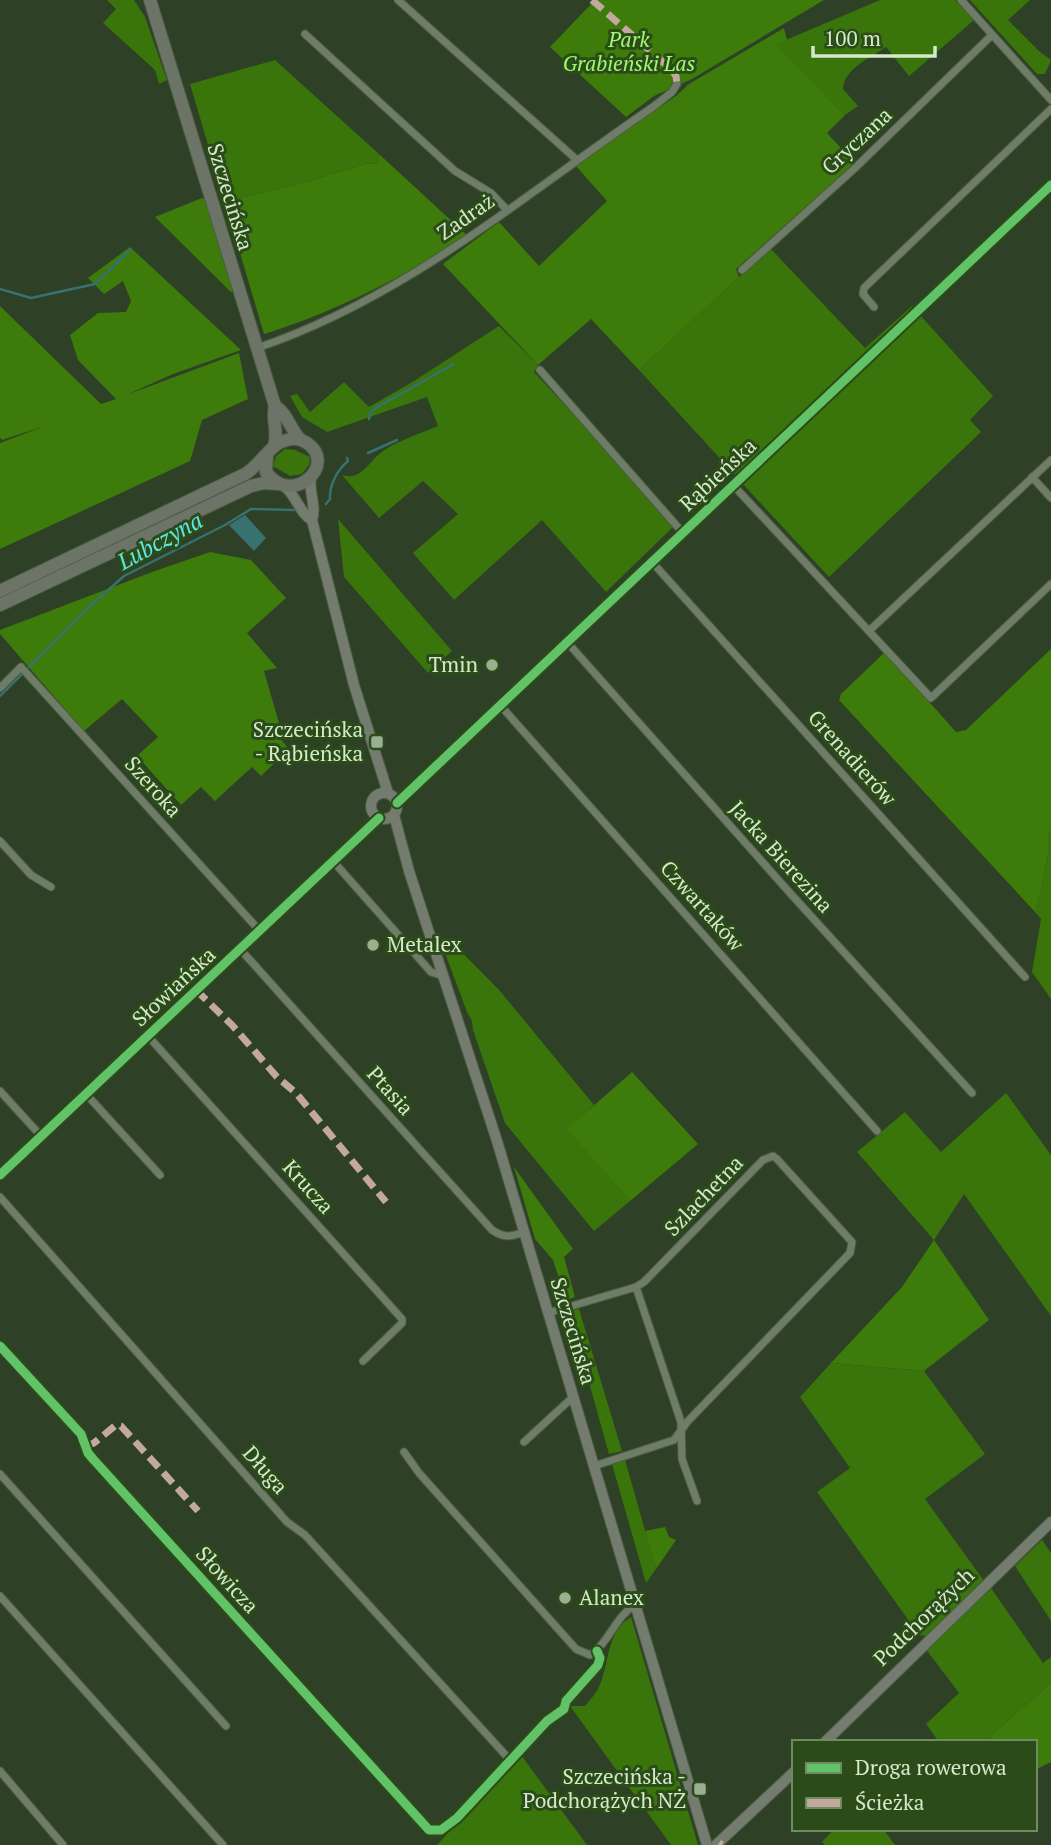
<svg xmlns="http://www.w3.org/2000/svg" width="1051" height="1845" viewBox="0 0 1051 1845" font-family="'PT Serif',serif">
	<rect width="100%" height="100%" fill="#2e4025"/>
	<g fill="#39750a">
		<polygon points="107,0 134,0 145,17 167,80 159,84 155,70 103,23 116,9"/>
		<path d="M880 0H955L974 20 909 76 886 47C871 58 844 68 843 89L858 106 845 115 774 45Z"/>
		<polygon points="970,0 1030,0 1008,20 1040,52 1051,60 1045,74 1037,74"/>
		<polygon points="275,60 379,154 377,163 365,164 306,182 225,202 190,84"/>
		<polygon points="770,248 865,348 912,306 915,310 737,477 639,370"/>
		<polygon points="920,315 993,396 970,420 981,432 829,577 741,482"/>
		<path d="M499 326 538 365 534 372 612 456 673 527 606 592 542 520 454 600 413 553 458 514 423 481 379 518 342 475C359 481 367 465 378 455 393 442 419 434 438 426L427 397 327 432 302 417 290 396 297 394 310 412 344 382 369 407 414 381Z"/>
		<polygon points="285,449 295,450 310,457 309,465 302,474 290,476 273,466 276,456"/>
		<polygon points="338,519 452,651 428,673 344,577"/>
		<polygon points="1051,831 1051,999 1032,972 1041,919 1036,913 1049,849 1048,835"/>
		<polygon points="443,938 448,938 500,991 594,1105 568,1129 630,1201 594,1231 505,1123 473,1030 472,1021 467,1012 442,945"/>
		<polygon points="1006,1093 1051,1155 1051,1316 964,1194 934,1240 857,1152 905,1112 941,1152"/>
		<polygon points="579,1309 622,1451 609,1454 569,1311"/>
		<polygon points="831,1363 924,1371 985,1454 925,1499 984,1581 927,1636 919,1635 817,1492 850,1468 800,1397"/>
		<polygon points="625,1460 656,1569 646,1583 612,1464"/>
		<polygon points="1042,1540 1051,1553 1051,1621 1015,1566"/>
		<polygon points="991,1588 1043,1663 1051,1657 1051,1683 990,1736 994,1742 939,1742 926,1724 959,1693 925,1648"/>
		<path d="M631 1617 698 1845H671L570 1706H585C591 1699 598 1691 601 1682 609 1660 608 1630 631 1617Z"/>
		<polygon points="521,1755 587,1845 437,1845 493,1783"/>
		<polygon points="834,1829 883,1829 895,1845 825,1845 822,1842"/>
	</g>
	<g fill="#3d7b0b">
		<polygon points="595,0 824,0 692,79 654,96 626,117 550,47"/>
		<polygon points="784,28 787,40 775,45 845,115 827,133 855,163 736,269 739,277 639,370 591,319 538,365 443,264 499,222 539,266 607,201 575,165 676,96 689,84"/>
		<path d="M379 154 468 236C409 274 331 314 264 334L225 202 306 182 365 164 377 163Z"/>
		<polygon points="202,198 206,200 234,291 231,292 155,217"/>
		<polygon points="130,247 241,350 173,374 126,395 239,353 248,399 202,420 190,461 0,549 0,443 45,426 2,440 0,438 0,306 101,404 116,399 78,360 70,335 98,313 126,312 131,301 123,281 104,294 88,278"/>
		<polygon points="210,552 251,560 286,598 247,633 277,668 264,671 279,723 269,726 289,749 261,776 252,767 215,801 201,787 181,805 137,756 158,737 122,699 84,731 0,634 0,630 152,572"/>
		<polygon points="1051,649 1051,831 1048,835 1049,849 1036,913 839,700 841,694 885,652 956,732 966,730"/>
		<polygon points="632,1072 698,1144 630,1201 567,1129"/>
		<polygon points="514,1167 573,1249 564,1257 575,1297 566,1300 553,1260 535,1239"/>
		<polygon points="934,1240 989,1320 924,1371 831,1363 902,1287"/>
		<polygon points="665,1527 669,1537 676,1540 656,1569 645,1531"/>
		<polygon points="1051,1683 1051,1762 1035,1770 1035,1742 994,1742 990,1736"/>
	</g>
	<polygon fill="#377170" points="245,515 266,538 254,551 229,525"/>
	<g fill="none" stroke-linecap="round" stroke-linejoin="round">
		<g stroke="#377170" stroke-width="2.5">
			<polyline points="0,289 31,298 95,284 130,250"/>
			<polyline points="369,419 370,413 377,407 454,364"/>
			<polyline points="368,453 397,440"/>
			<path d="M326 504 330 499C329 486 337 470 348 461L347 458"/>
			<polyline points="29,667 89,607 124,576 225,525 251,509 294,510"/>
			<polyline points="0,696 21,675"/>
		</g>
		<defs>
			<g id="street">
				<polyline points="398,0 577,160"/>
				<polyline points="961,0 1051,100"/>
				<polyline points="305,34 455,171 491,193 507,210"/>
				<polyline points="742,270 854,169 992,35"/>
				<polyline points="874,307 863,294 864,288 1051,109"/>
				<path d="M257 348C406 298 525 194 653 107L672 92 677 84"/>
				<polyline points="540,370 683,533"/>
				<polyline points="1032,477 1051,498"/>
				<polyline points="733,485 931,698 1051,584"/>
				<polyline points="652,562 1025,977"/>
				<polyline points="870,630 1051,460"/>
				<polyline points="567,642 790,893 972,1093"/>
				<polyline points="0,688 21,667 259,930"/>
				<polyline points="500,705 877,1131"/>
				<polyline points="0,841 31,875 51,887"/>
				<polyline points="333,861 431,972 443,976"/>
				<path d="M240 949 492 1230C504 1238 511 1237 524 1232"/>
				<polyline points="148,1036 402,1319 402,1323 363,1361"/>
				<polyline points="0,1091 41,1136"/>
				<polyline points="86,1094 160,1175"/>
				<polyline points="0,1197 287,1522 305,1535 510,1760"/>
				<polyline points="636,1287 681,1422 682,1459 697,1501"/>
				<polyline points="548,1313 636,1287 644,1282 763,1160 773,1156 777,1159 852,1242 850,1253 688,1421 674,1440 594,1466"/>
				<polyline points="0,1346 81,1434 88,1453 93,1459 429,1830 441,1830 457,1818 547,1721 564,1709 566,1701 598,1665 600,1658 597,1651"/>
				<polyline points="524,1442 573,1397"/>
				<path d="M404 1452 419 1473 576 1649 590 1655C609 1643 615 1617 635 1605"/>
				<polyline points="0,1474 226,1726"/>
				<polyline points="0,1596 223,1845"/>
				<polyline points="0,1771 63,1845"/>
			</g>
			<g id="secondary">
				<path d="M311 477C308 492 317 505 312 520L354 685 388 793"/>
				<path d="M284 486C297 496 299 513 312 520"/>
				<circle cx="384" cy="806" r="13"/>
				<polyline points="397,803 1051,185"/>
				<polyline points="394,815 409,871 497,1141 707,1845"/>
				<polyline points="0,1175 379,818"/>
				<polyline points="825,1742 1051,1522"/>
				<polyline points="716,1845 794,1772"/>
			</g>
			<g id="primary">
				<path d="M150 0 275 406C271 420 279 431 274 446"/>
				<path d="M275 406C287 413 290 429 300 439"/>
				<path d="M0 591 245 474C259 466 269 447 281 442 290 438 298 437 307 443 339 465 291 508 266 472L267 456"/>
				<polyline points="0,605 251,486 264,483 278,484"/>
			</g>
		</defs>
		<use href="#street" stroke="#4c5c44" stroke-width="9"/>
		<use href="#secondary" stroke="#4c5c44" stroke-width="12"/>
		<use href="#primary" stroke="#4c5c44" stroke-width="14"/>
		<use href="#street" stroke="#6f7c68" stroke-width="7"/>
		<use href="#secondary" stroke="#737c6e" stroke-width="10"/>
		<use href="#primary" stroke="#6c7468" stroke-width="12"/>
		<g stroke="#c3a89e" stroke-width="7" stroke-dasharray="14 7" stroke-linecap="butt">
			<polyline points="592,0 672,70 676,76 677,84"/>
			<polyline points="196,990 232,1025 277,1077 296,1093 386,1202"/>
			<polyline points="86,1446 94,1443 116,1425 121,1426 198,1511"/>
			<polyline points="719,1843 722,1845"/>
		</g>
		<defs>
			<g id="cycleway">
				<polyline points="397,803 1051,185"/>
				<polyline points="0,1175 379,818"/>
				<polyline points="0,1346 81,1434 88,1453 93,1459 429,1830 441,1830 457,1818 547,1721 564,1709 566,1701 598,1665 600,1658 597,1651"/>
			</g>
		</defs>
		<use href="#cycleway" stroke="#2b4c19" stroke-width="13"/>
		<use href="#cycleway" stroke="#61c268" stroke-width="9"/>
	</g>
	<g fill="#9bae92" stroke="#2b4c19" stroke-width="2.5">
		<circle cx="492" cy="665" r="7"/>
		<rect x="370" y="735" width="14" height="14" rx="3.5"/>
		<circle cx="373" cy="945" r="7"/>
		<circle cx="565" cy="1598" r="7"/>
		<rect x="693" y="1782" width="14" height="14" rx="3.5"/>
	</g>
	<g text-anchor="middle" stroke-width="6" stroke-linejoin="round" paint-order="stroke">
		<g font-size="21" font-style="italic" fill="#a0f972" stroke="#2b4c19">
			<text x="629" y="47">Park<tspan x="629" dy="24">Grabieński Las</tspan></text>
		</g>
		<g font-size="21" fill="#d5e9cc" stroke="#2b4c19">
			<text transform="translate(857 141) rotate(-43)" y="7">Gryczana</text>
			<text transform="translate(230 197) rotate(73)" y="7">Szczecińska</text>
			<text transform="translate(466 217) rotate(-35)" y="7">Zadraż</text>
			<text transform="translate(718 475) rotate(-43)" y="7">Rąbieńska</text>
			<text transform="translate(852 758) rotate(48)" y="7">Grenadierów</text>
			<text transform="translate(153 787) rotate(48)" y="7">Szeroka</text>
			<text transform="translate(781 857) rotate(48)" y="7">Jacka Bierezina</text>
			<text transform="translate(702 906) rotate(48)" y="7">Czwartaków</text>
			<text transform="translate(174 987) rotate(-43)" y="7">Słowiańska</text>
			<text transform="translate(390 1091) rotate(48)" y="7">Ptasia</text>
			<text transform="translate(308 1187) rotate(48)" y="7">Krucza</text>
			<text transform="translate(704 1196) rotate(-46)" y="7">Szlachetna</text>
			<text transform="translate(573 1331) rotate(73)" y="7">Szczecińska</text>
			<text transform="translate(265 1470) rotate(49)" y="7">Długa</text>
			<text transform="translate(227 1580) rotate(48)" y="7">Słowicza</text>
			<text transform="translate(924 1617) rotate(-44)" y="7">Podchorążych</text>
		</g>
		<g font-size="21" fill="#d5e9cc" stroke="#2b4c19" text-anchor="end">
			<text x="478" y="672">Tmin</text>
			<text x="363" y="737">Szczecińska<tspan x="363" dy="24">- Rąbieńska</tspan></text>
			<text x="387" y="952" text-anchor="start">Metalex</text>
			<text x="579" y="1605" text-anchor="start">Alanex</text>
			<text x="686" y="1784">Szczecińska -<tspan x="686" dy="24">Podchorążych NŻ</tspan></text>
		</g>
		<g font-size="23" font-style="italic" fill="#60e3e4" stroke="#2b4c19">
			<text transform="translate(160 541) rotate(-29)" y="8">Lubczyna</text>
		</g>
	</g>
	<rect x="792" y="1740" width="245" height="91" fill="#2b4c19" stroke="#6f8b61" stroke-width="2"/>
	<rect x="806" y="1763" width="35" height="10" fill="#61c268" stroke="#6f8b61" stroke-width="2"/>
	<text x="855" y="1775" font-size="21" fill="#d5e9cc">Droga rowerowa</text>
	<rect x="806" y="1798" width="35" height="10" fill="#c3a89e" stroke="#6f8b61" stroke-width="2"/>
	<text x="855" y="1810" font-size="21" fill="#d5e9cc">Ścieżka</text>
	<path d="M813 46v10h122v-10" fill="none" stroke="#d5e9cc" stroke-width="3.5"/>
	<text x="824" y="46" font-size="21" fill="#d5e9cc" stroke="#2b4c19" stroke-width="5" paint-order="stroke">100 m</text>
</svg>
